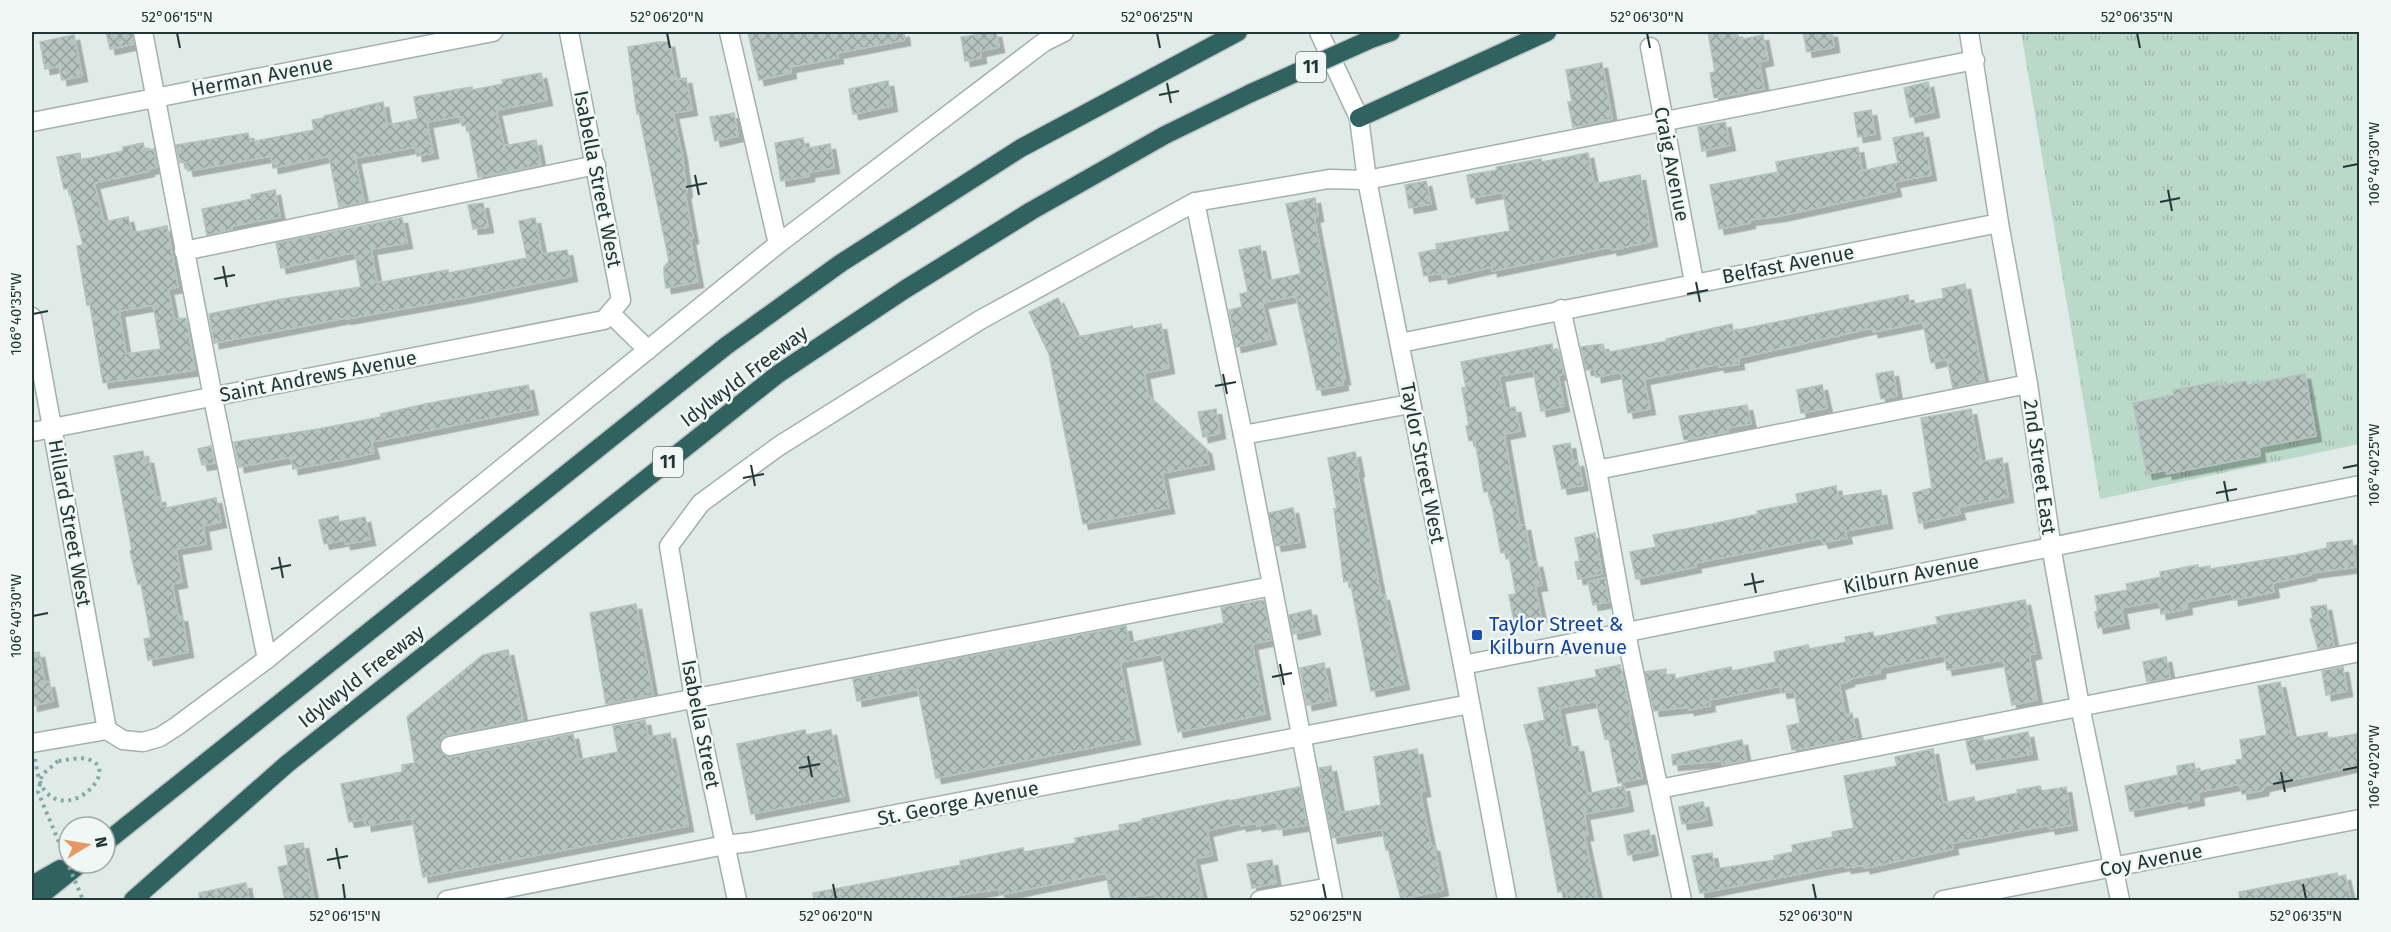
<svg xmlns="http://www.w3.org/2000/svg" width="2391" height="932" viewBox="0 0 2391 932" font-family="'Fira Sans',sans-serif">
	<defs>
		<pattern id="park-tufts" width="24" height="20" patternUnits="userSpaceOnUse" patternTransform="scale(1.5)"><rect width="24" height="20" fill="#bad9c8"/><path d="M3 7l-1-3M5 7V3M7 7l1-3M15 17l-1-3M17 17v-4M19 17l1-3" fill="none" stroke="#a0bbac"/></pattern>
		<pattern id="building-cross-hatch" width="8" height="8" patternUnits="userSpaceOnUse" patternTransform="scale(1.5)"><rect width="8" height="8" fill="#b6c4c0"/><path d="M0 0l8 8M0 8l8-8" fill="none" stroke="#94a09d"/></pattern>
		<filter id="shadow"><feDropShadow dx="5.5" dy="5.5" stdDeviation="0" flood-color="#0004"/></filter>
	</defs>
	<rect width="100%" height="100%" fill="#e0eae7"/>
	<polygon fill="url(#park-tufts)" points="2021,32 2359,32 2359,444 2100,499"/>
	<g fill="url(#building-cross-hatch)" stroke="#b3c3bf" stroke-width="1.5" fill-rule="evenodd" filter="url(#shadow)">
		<polygon points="106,32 132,32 134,44 110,49"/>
		<polygon points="748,32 904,32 905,40 837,53 838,58 790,67 791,73 759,80"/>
		<polygon points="979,32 996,32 999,47 980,51 981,58 965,61 961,37 980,34"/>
		<polygon points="1708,32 1737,32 1739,40 1763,35 1768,60 1759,62 1764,89 1714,98 1710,73 1715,72"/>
		<polygon points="1803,32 1832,32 1834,47 1807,52"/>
		<polygon points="74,35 82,76 62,80 59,66 45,69 40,42"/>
		<polygon points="658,42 669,42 676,80 686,78 692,110 673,113 682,155 687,192 685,193 693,238 690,239 698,282 666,288 664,274 664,267 669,261 639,113 637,114 628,47"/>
		<polygon points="1602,63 1612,119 1573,127 1568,102 1572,102 1566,70"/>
		<polygon points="541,73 547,100 496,110 504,146 536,140 541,165 478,177 468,125 462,126 460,116 427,122 433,153 417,156 416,147 355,158 364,202 339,207 329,156 273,168 271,156 188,171 186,162 180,163 176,145 248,133 250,142 314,130 312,120 324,118 324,116 383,102 387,125 418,119 414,97 472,87 472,90 503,84 502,80"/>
		<polygon points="888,81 892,106 853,114 849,89"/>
		<polygon points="1928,82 1934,112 1910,117 1904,88"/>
		<polygon points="1871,110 1875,134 1858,137 1854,113"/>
		<polygon points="734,113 738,136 715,141 710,117"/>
		<polygon points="1725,122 1730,145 1702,151 1698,127"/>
		<polygon points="1923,132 1931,175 1894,182 1896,191 1780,216 1749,220 1750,223 1719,229 1710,185 1778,172 1776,162 1858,147 1862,171 1898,163 1893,138"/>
		<polygon points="803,138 805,149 830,144 834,168 809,172 809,176 781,181 775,143"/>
		<path d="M143 143 145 151 154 149 157 167 149 169V171L94 183 104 222 128 217 132 233 167 226 178 287 168 289 174 319 186 318 195 370 103 383 90 305H87L77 246 83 245 69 188 64 189 57 157 80 153 81 160 123 151V147ZM153 305 161 349 126 354 119 311Z"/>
		<polygon points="1588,153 1594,184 1640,175 1652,241 1612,250 1611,247 1492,271 1492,267 1443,278 1442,273 1424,276 1419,253 1437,249 1436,244 1510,231 1503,192 1471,198 1467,175 1497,170 1496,167 1541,159 1542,162"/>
		<polygon points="1426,181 1431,204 1409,208 1405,185"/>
		<polygon points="275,190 280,217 232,226 232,229 207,235 202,209 252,199 251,195"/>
		<polygon points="1315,198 1318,216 1314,217 1315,222 1345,379 1342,380 1343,385 1317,390 1296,296 1262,303 1271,339 1236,347 1229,310 1242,307 1240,294 1248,292 1239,250 1260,246 1267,281 1301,274 1286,204"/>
		<polygon points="483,203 488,227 473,229 468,205"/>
		<polygon points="402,218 407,243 371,249 377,283 448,270 448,273 527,258 519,221 535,218 542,254 567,250 572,276 468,297 346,319 345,318 214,343 209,314 282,299 361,287 355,252 281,268 276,243"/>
		<polygon points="1965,284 1984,381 1953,388 1947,359 1931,363 1923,322 1873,332 1872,328 1738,358 1739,364 1719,367 1719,364 1644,379 1650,409 1628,413 1621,372 1596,377 1595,369 1586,370 1581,347 1603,344 1605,353 1667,341 1666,339 1732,324 1733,331 1908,295 1910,305 1944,298 1942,289"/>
		<polygon points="1058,298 1077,337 1132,326 1133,329 1161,324 1169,368 1144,373 1148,395 1206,449 1209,464 1162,473 1169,508 1083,524 1049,354 1029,312"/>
		<polygon points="1552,344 1553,352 1559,351 1564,374 1558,375 1564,406 1541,411 1533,370 1499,376 1505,409 1515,407 1520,431 1504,434 1520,526 1525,525 1532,563 1537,562 1542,585 1535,586 1541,616 1514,621 1509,595 1516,594 1508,551 1501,553 1492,505 1491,505 1488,491 1484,492 1475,440 1469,441 1466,426 1469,425 1462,388 1466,387 1461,362"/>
		<polygon points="1893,371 1897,396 1881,399 1876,374"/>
		<polygon points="2305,374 2316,436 2259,447 2260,456 2167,474 2166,470 2147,474 2133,403 2174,395 2173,390 2217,382 2218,386 2246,381 2247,385"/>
		<polygon points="528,385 533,409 371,442 374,453 341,460 293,469 291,457 239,467 234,442 318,429 381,417 381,414 425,404"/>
		<polygon points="1822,385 1827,408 1801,413 1797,390"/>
		<polygon points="1747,405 1751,424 1727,428 1728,432 1684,440 1679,416"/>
		<polygon points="1216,409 1220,433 1203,437 1198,412"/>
		<polygon points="1971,409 1981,462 2002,458 2008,497 1958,507 1960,514 1919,523 1913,493 1932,488 1921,418"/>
		<polygon points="1570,443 1573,462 1578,461 1583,485 1562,489 1553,446"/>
		<polygon points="211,446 215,463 202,465 198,449"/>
		<polygon points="143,451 144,458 148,458 156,498 160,497 161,507 166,506 166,508 216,498 221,522 203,526 206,544 176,549 182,582 172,584 178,617 182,616 188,652 148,660 144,639 151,638 141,584 138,584 130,551 132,550 114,456"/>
		<polygon points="1355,452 1359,471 1357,471 1381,596 1384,595 1404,684 1371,691 1350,580 1344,582 1334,509 1337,509 1328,458"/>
		<polygon points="1836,486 1838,497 1881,490 1887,523 1845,531 1847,538 1823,543 1821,538 1695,563 1696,567 1636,579 1630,552 1656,547 1653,535 1712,524 1758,514 1757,511 1798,503 1796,494"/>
		<polygon points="1293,508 1300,542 1276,546 1269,513"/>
		<polygon points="338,516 339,522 365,517 370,540 345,544 345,540 324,544 319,520"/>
		<polygon points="1595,533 1602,574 1578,579 1575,562 1580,561 1575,538"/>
		<polygon points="2352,540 2356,567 2310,573 2311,575 2272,583 2274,592 2233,600 2232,593 2186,602 2187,609 2161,614 2159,601 2121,608 2124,623 2098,628 2095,612 2098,612 2095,596 2128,590 2126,584 2161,577 2160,572 2198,565 2198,568 2210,566 2210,569 2296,555 2327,548 2327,543"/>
		<polygon points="1605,578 1609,602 1593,605 1588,582"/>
		<polygon points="1264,600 1271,640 1252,644 1265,714 1178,732 1162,654 1120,662 1135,739 936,778 918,689 857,701 853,679 1126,626 1129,643 1224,623 1221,607"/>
		<polygon points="2025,600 2036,653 2029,655 2037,700 2012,705 2003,660 1947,670 1944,655 1880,668 1880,673 1849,679 1849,681 1839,684 1845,715 1852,713 1857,738 1818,746 1792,750 1787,726 1800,723 1794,691 1782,693 1780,686 1709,700 1710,706 1689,710 1688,707 1654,711 1645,672 1666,669 1666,675 1675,674 1675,679 1731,667 1732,671 1776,662 1774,652 1808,645 1809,649 1846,642 1845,637 1873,632 1874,637 1938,624 1936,617"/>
		<polygon points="636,604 653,695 606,704 590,613"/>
		<polygon points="2326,605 2334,646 2318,649 2310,619 2313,618 2311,607"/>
		<polygon points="1311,610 1315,629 1293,634 1289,615"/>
		<polygon points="508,650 523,720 447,735 439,743 442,754 452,757 573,734 578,760 618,752 613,726 645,720 648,737 670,733 688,826 423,877 412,818 366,826 365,819 349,822 341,784 402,772 402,765 415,763 407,717 483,655"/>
		<polygon points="39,652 45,683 49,682 53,701 32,706 32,653"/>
		<polygon points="2166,657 2170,678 2147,682 2143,662"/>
		<polygon points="1324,663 1331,700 1307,705 1300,668"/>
		<polygon points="1620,665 1631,714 1629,715 1642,778 1618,783 1609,739 1605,739 1596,701 1559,708 1567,748 1578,746 1587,794 1624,786 1628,806 1584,814 1588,835 1584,835 1598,900 1568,900 1566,890 1558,892 1531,750 1524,725 1545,720 1538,688 1597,677 1595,670"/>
		<polygon points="2343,667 2347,691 2326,695 2322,671"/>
		<polygon points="2280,682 2292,738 2327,732 2328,739 2357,734 2360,765 2264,786 2263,790 2242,794 2240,784 2198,792 2199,800 2183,803 2183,800 2130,811 2125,786 2178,775 2177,766 2194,763 2196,772 2237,764 2236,760 2243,759 2240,740 2267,735 2258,686"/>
		<polygon points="805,730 806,735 831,730 844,796 751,814 737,744"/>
		<polygon points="2028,732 2032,754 1971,764 1966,740 1983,737 1983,741"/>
		<polygon points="1742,740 1746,760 1723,765 1722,761 1673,765 1672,755"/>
		<polygon points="1417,749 1425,791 1420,792 1431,846 1434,846 1443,890 1401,899 1388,849 1386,850 1382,829 1332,838 1319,768 1331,766 1340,813 1381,805 1374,757"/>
		<polygon points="1933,749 1943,803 1974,797 1975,802 2018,793 2017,790 2040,786 2042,791 2066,787 2072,825 2050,829 2049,825 1952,843 1953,849 1865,868 1864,865 1846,868 1845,865 1700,893 1692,856 1712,853 1715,869 1775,860 1774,856 1793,852 1792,845 1833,837 1832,832 1854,828 1844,776 1897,766 1895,757"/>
		<polygon points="1300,787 1307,825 1278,830 1277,822 1257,826 1256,823 1241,826 1240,823 1207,831 1212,855 1194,859 1203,900 1157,900 1155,894 1111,900 1106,873 1000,895 999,889 928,900 814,900 813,893 961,865 960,861 1023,848 1024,852 1076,843 1075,838 1120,830 1119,825 1143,821 1142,819 1229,800 1229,801"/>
		<polygon points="1703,802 1707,820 1682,824 1679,807"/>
		<polygon points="1649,830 1653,850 1628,855 1624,835"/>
		<polygon points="303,843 314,900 285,900 278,867 288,865 285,846"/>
		<polygon points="1272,860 1276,883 1252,888 1247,864"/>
		<polygon points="2337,873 2338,877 2345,875 2351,900 2240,900 2239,892"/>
		<polygon points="246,883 249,900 200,900 199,893"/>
	</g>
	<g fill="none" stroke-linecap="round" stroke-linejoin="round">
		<defs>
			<g id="minor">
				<polyline points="143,32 216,413 267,659"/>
				<polyline points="729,32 778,244"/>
				<polyline points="1319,32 1359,118 1367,180 1463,665 1507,900"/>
				<polyline points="1969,32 1999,223 2028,384 2054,563 2080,706 2120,900"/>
				<polyline points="1650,47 1694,282"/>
				<polyline points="32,122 493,32"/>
				<polyline points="184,251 596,165"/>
				<polyline points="1561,309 1597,470 1629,648 1682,900"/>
				<polyline points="610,313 648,350"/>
				<polyline points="32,317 107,730"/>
				<polyline points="1400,343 1999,223"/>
				<polyline points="32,432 604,320 621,300 569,32"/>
				<polyline points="1243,435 1410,404"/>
				<polyline points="1597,470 2028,384"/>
				<polyline points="1463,665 2360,485"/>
				<polyline points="107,730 123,740 143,742 160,737 177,726 267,659 778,244 1044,42 1064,32"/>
				<polyline points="32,743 107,730"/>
				<polyline points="450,746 1272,586"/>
				<polyline points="1659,789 2360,652"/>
				<polyline points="447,900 725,845 751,842 1470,704"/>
				<polyline points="737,900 694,698 669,546 701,503 779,446 980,320 1195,202"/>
				<polyline points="1260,900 1330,887"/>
				<polyline points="1333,900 1243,435 1195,202 1329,179 1367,180 1975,60"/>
				<polyline points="1943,900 2360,819"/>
			</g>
			<g id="highway">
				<polyline points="1371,39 1391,32"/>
				<polyline points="1359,118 1547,32"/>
				<polyline points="105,843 726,346 841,263 1021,148 1238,32"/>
				<polyline points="32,885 60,869"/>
				<polyline points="35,900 81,863"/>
				<polyline points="133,900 287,764 778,374 904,290 1031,211 1165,135 1251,93"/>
			</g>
		</defs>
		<use href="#minor" stroke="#a3b1ae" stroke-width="21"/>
		<use href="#highway" stroke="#c1c7c7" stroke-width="21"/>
		<path stroke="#83aba5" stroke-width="4" stroke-dasharray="3 4.5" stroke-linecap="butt" d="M35 759C37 770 39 787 48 794 74 818 119 770 90 760 81 756 68 760 58 761"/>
		<use href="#minor" stroke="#fff" stroke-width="18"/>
		<use href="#highway" stroke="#306260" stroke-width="18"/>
		<defs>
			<polyline id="highway-bridge" points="1251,93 1371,39"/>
		</defs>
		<use href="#highway-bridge" stroke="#c1c7c7" stroke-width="21" stroke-linecap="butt"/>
		<polyline stroke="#83aba5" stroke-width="4" stroke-dasharray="3 4.5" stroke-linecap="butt" points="58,761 42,775 38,792 83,900"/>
		<use href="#highway-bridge" stroke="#306260" stroke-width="18"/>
	</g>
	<path fill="none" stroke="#223836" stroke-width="2" d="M177 33 180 48M667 33 670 48M1157 33 1160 48M1647 33 1650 48M2137 33 2140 48M1167 83 1171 103M1159 95 1179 91M2343 167 2358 164M695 175 699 195M686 187 707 183M2168 190 2172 211M2160 202 2180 198M223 266 227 287M214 279 235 275M1696 282 1700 302M1687 294 1708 290M33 314 48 311M1223 374 1227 394M1215 386 1236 382M751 465 755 486M2343 468 2358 465M743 478 764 474M2224 481 2228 501M2216 493 2237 489M279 557 283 578M271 569 291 565M1752 573 1756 593M1744 585 1764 581M33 616 48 613M1280 664 1284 685M1272 677 1292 673M808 756 812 777M799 768 820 764M2343 770 2358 767M2281 772 2285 792M2273 784 2293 780M336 848 340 869M327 860 348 856M343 884 345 899M833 884 836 899M1323 884 1326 899M1813 884 1816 899M2303 884 2306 899"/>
	<rect fill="#1a4fb4" stroke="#f0f7f4" stroke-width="2" x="1471" y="629" width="12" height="12" rx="3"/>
	<g text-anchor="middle" stroke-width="5" stroke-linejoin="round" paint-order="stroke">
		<g fill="#f0f7f4" stroke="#60716f" stroke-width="1.5">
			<rect x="1296" y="52" width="30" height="30" rx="4.5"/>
			<rect x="653" y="447" width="30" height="30" rx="4.5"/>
		</g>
		<g font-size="18" font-weight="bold" fill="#223836">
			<text x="1311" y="73">11</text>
			<text x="668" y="468">11</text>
		</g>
		<g font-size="20" fill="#223836" stroke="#f0f7f4">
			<text transform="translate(262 76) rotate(-11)" y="7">Herman Avenue</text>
			<text transform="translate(1672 164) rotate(79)" y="7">Craig Avenue</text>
			<text transform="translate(598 179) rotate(79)" y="7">Isabella Street West</text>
			<text transform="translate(1788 264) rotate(-11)" y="7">Belfast Avenue</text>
			<text transform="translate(318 376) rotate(-11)" y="7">Saint Andrews Avenue</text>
			<text transform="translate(744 376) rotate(-37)" y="7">Idylwyld Freeway</text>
			<text transform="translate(1423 463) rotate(79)" y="7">Taylor Street West</text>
			<text transform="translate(2040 467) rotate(82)" y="7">2nd Street East</text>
			<text transform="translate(70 523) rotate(80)" y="7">Hillard Street West</text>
			<text transform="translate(1911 574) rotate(-11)" y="7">Kilburn Avenue</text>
			<text transform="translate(361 676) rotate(-38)" y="7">Idylwyld Freeway</text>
			<text transform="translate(701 724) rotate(79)" y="7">Isabella Street</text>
			<text transform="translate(958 803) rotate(-11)" y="7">St. George Avenue</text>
			<text transform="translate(2151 860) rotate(-11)" y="7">Coy Avenue</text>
		</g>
		<g font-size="20" fill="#164399" stroke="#f0f7f4" text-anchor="start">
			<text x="1489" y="631">Taylor Street &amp;<tspan x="1489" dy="23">Kilburn Avenue</tspan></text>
		</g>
	</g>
	<rect width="2391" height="932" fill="none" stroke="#f0f7f4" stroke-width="66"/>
	<g transform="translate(87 845) rotate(79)"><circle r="28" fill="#f0f7f4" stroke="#9eaba8" stroke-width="1.5"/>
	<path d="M0-4.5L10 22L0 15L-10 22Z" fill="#e79761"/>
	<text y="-9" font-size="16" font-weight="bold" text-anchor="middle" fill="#223836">N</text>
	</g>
	<rect x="33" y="33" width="2325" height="866" fill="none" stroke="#223836" stroke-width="2"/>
	<g font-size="15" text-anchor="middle" fill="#223836">
		<text x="177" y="22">52°06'15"N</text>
		<text x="667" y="22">52°06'20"N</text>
		<text x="1157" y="22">52°06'25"N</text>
		<text x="1647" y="22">52°06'30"N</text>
		<text x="2137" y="22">52°06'35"N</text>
		<text transform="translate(2374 164) rotate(-90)" y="5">106°40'30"W</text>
		<text transform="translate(16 314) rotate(-90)" y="5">106°40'35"W</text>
		<text transform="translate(2374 465) rotate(-90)" y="5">106°40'25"W</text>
		<text transform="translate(16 616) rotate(-90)" y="5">106°40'30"W</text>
		<text transform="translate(2374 767) rotate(-90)" y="5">106°40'20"W</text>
		<text x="345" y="921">52°06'15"N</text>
		<text x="836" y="921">52°06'20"N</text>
		<text x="1326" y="921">52°06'25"N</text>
		<text x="1816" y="921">52°06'30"N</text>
		<text x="2306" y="921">52°06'35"N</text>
	</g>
</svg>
